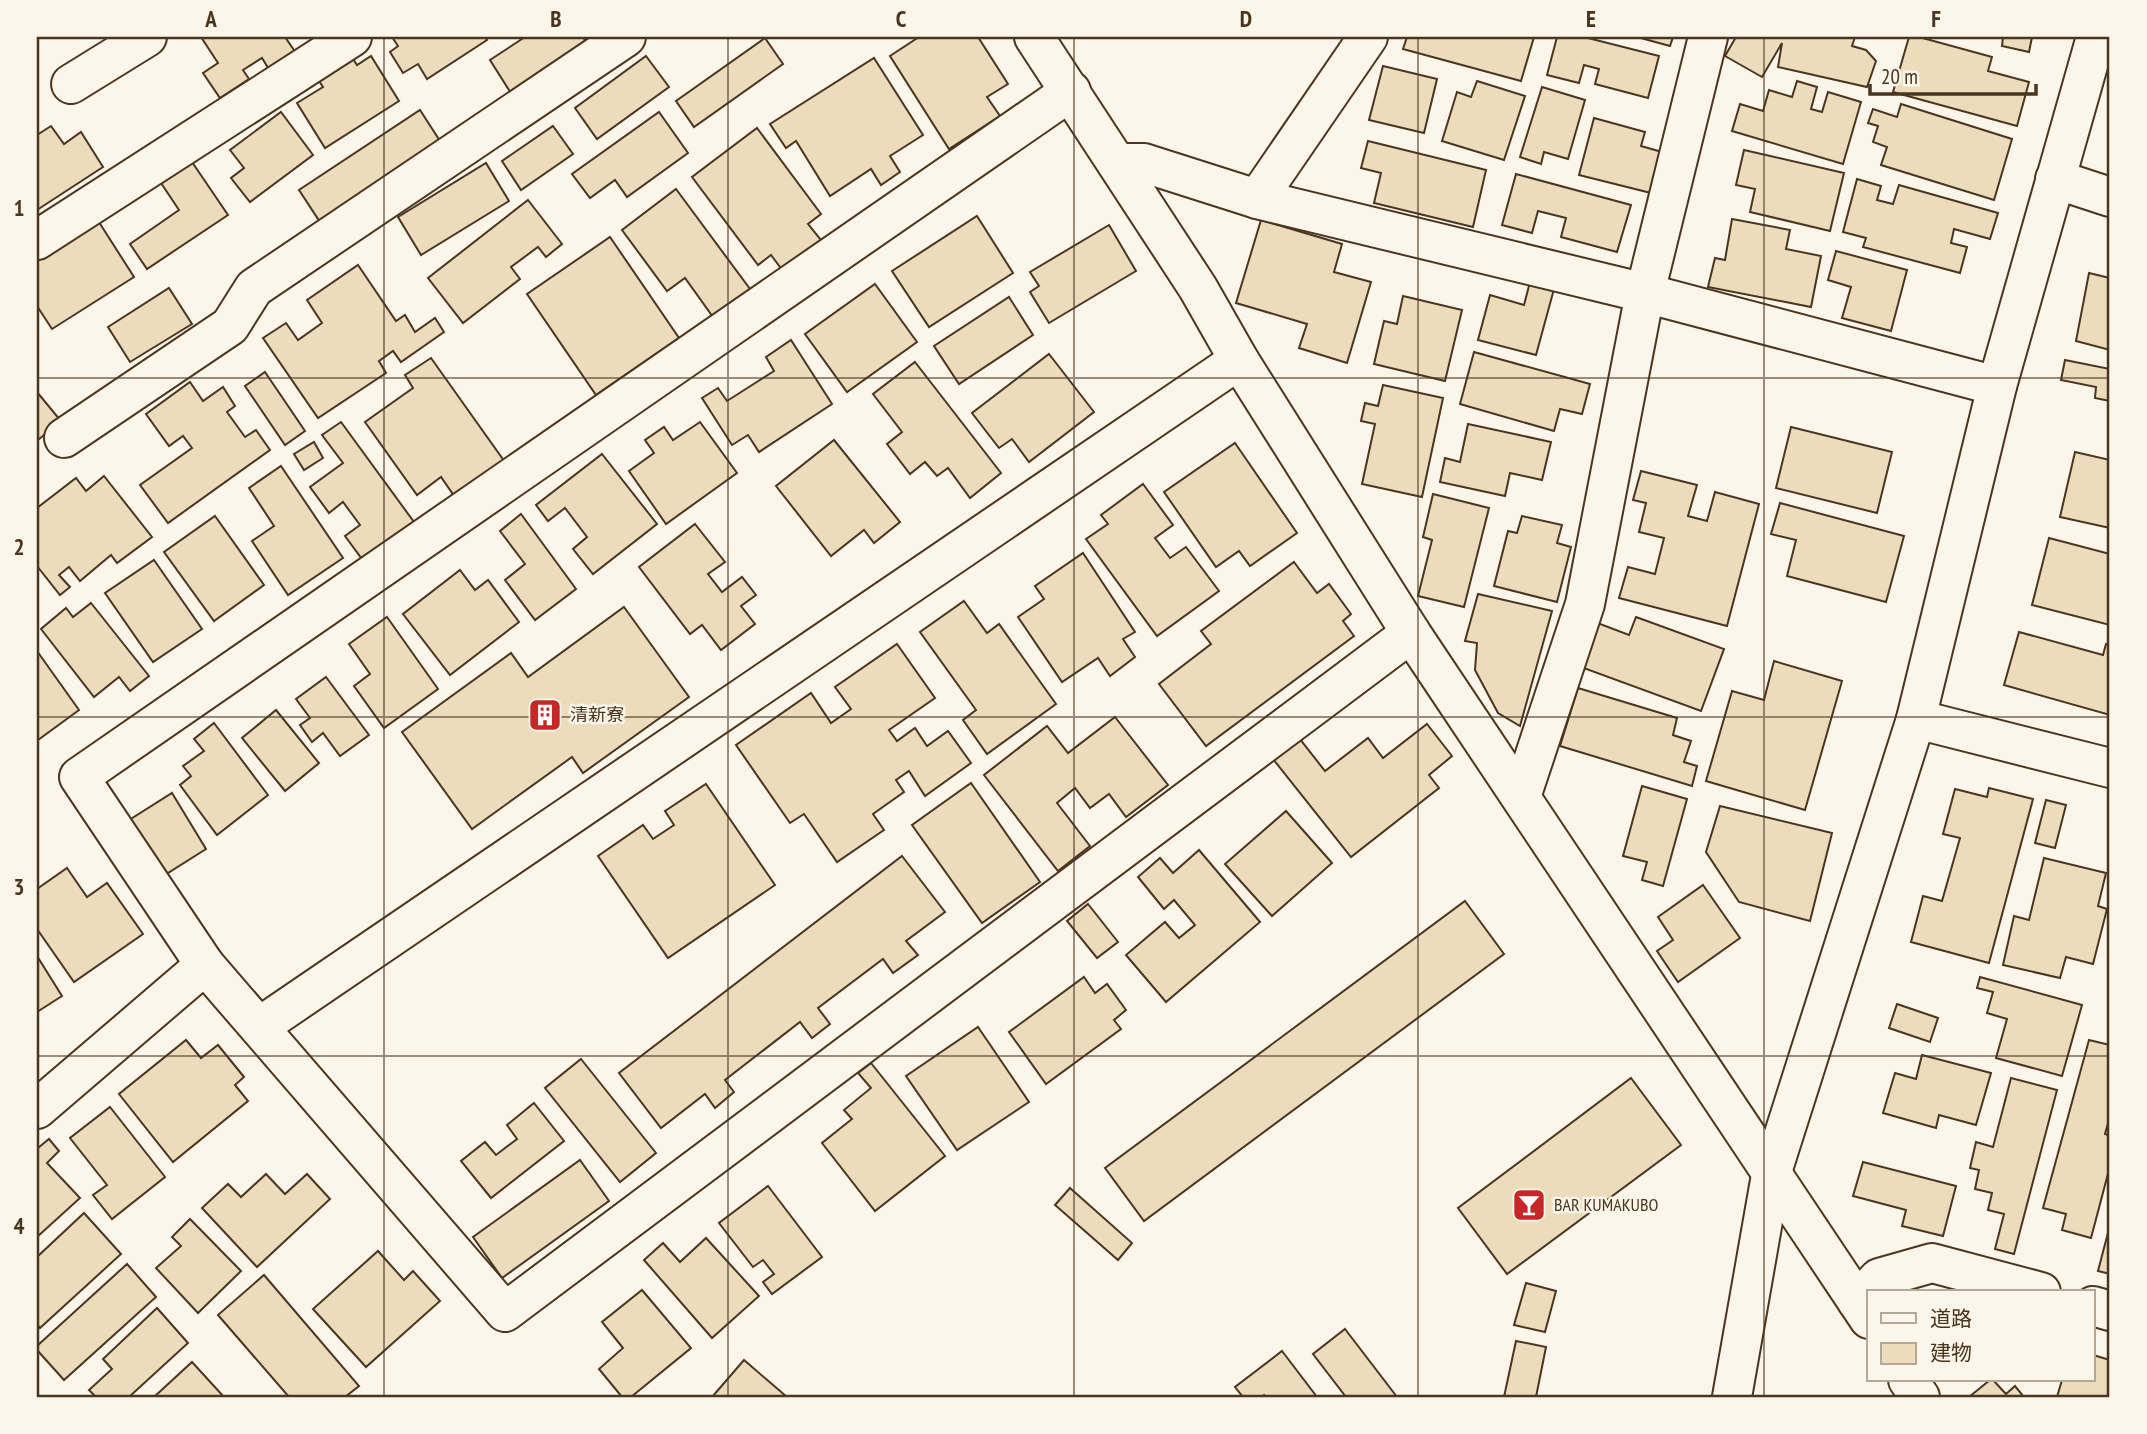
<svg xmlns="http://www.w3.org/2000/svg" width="2147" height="1434" viewBox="0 0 2147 1434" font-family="'PT Sans Narrow','Noto Sans JP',sans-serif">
	<rect width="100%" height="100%" fill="#fbf6e9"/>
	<g fill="#ecdcbc" stroke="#4a3520" stroke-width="2">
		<polygon points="201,37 285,37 296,53 270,71 262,58 243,70 249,79 220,98 203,73 218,63"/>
		<polygon points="392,37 485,37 487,40 427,79 418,64 403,73 390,52 398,46"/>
		<polygon points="525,37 583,37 590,48 514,98 490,60"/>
		<polygon points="919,37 978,37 1008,84 987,97 1000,116 949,149 890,56"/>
		<polygon points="1407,37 1534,37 1521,81 1403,49"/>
		<polygon points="1557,37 1584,37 1659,56 1648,98 1595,84 1599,69 1584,65 1579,83 1547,75"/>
		<polygon points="1637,37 1673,37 1670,46"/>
		<polygon points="1736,37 1855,37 1852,46 1866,50 1876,61 1867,87 1778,67 1782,43 1762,77 1725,56"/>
		<polygon points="1909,37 1919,37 1992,57 1988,71 2029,82 2017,126 1893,92"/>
		<polygon points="2003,37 2032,37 2029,52 2002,46"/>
		<polygon points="765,38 783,64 694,127 676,101"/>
		<polygon points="350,54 357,65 371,56 399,101 325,148 297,103 323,87 315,75"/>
		<polygon points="646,56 669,87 597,139 575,108"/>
		<polygon points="874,58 923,135 890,156 900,172 881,185 871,169 830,196 796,141 786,148 770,124"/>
		<polygon points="1383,66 1437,79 1424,133 1369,120"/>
		<polygon points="1477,81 1525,96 1504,160 1442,141 1457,92 1471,97"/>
		<polygon points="1797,81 1817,87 1811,109 1822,112 1828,92 1861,102 1843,164 1732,131 1740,104 1763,111 1769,90 1792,97"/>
		<polygon points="1542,87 1585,100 1568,159 1544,152 1541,164 1520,157"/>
		<polygon points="1901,104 2012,139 1994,200 1881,165 1887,147 1873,142 1878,126 1868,123 1873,109 1897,117"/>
		<polygon points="420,110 440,141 320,222 299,190"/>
		<polygon points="281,112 313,155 250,202 231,178 244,168 230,150"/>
		<polygon points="659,112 688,153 627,197 615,180 590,198 572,174"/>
		<polygon points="1594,118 1645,132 1641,146 1662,152 1651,193 1579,175"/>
		<polygon points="51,126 64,144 81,132 103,167 37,210 37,135"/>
		<polygon points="553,126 573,154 521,190 502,161"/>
		<polygon points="757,128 821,214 808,224 825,245 786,275 771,255 758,265 692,177"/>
		<polygon points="1368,141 1486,170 1473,227 1374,203 1381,173 1361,168"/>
		<polygon points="1744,150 1844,173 1830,231 1750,212 1755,189 1736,185"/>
		<polygon points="192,162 228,215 147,269 130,244 179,210 161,183"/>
		<polygon points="486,163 509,201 421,255 398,217"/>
		<polygon points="1516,174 1631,205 1617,252 1561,237 1566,218 1538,211 1532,233 1502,225"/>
		<polygon points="1857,179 1881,186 1877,200 1893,204 1899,185 1998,213 1990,239 1954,229 1951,243 1967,247 1960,273 1863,247 1866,238 1843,232"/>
		<polygon points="676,189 750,289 713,317 685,278 667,291 622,230"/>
		<polygon points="528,200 562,244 546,257 538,247 511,267 520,279 463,323 428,278"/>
		<polygon points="977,216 1013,273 929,327 892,271"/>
		<polygon points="97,219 134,277 52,329 37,306 37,258"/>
		<polygon points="1732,219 1790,230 1786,249 1821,256 1811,307 1708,287 1715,258 1725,260"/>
		<polygon points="1261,220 1342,244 1334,272 1371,282 1347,363 1299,348 1307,324 1236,303"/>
		<polygon points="1109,225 1136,271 1049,323 1030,292 1039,286 1030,272"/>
		<polygon points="610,237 679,338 596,395 527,294"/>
		<polygon points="1836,251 1907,270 1891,331 1842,318 1851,287 1828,280"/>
		<polygon points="358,265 396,321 405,315 415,332 435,318 444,332 401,362 393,351 379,361 386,373 318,418 263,338 286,323 298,340 322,323 307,300"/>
		<polygon points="2089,273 2110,278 2110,350 2076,341"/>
		<polygon points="1530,282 1554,289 1536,355 1478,340 1490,295 1524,305"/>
		<polygon points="875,284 917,342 847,392 805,334"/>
		<polygon points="169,288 192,324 130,362 108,327"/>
		<polygon points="1403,296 1462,310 1445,381 1374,364 1384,321 1397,324"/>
		<polygon points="1009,297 1033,335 959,384 934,346"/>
		<polygon points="791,340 832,404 759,452 748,435 732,445 702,398 718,388 727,401 774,371 766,357"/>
		<polygon points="1474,352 1590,384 1582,414 1560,409 1554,431 1460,404"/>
		<polygon points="1049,354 1094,412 1029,462 1012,439 999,448 972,413"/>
		<polygon points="431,358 507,465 457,500 441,477 417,495 365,422 413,388 405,375"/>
		<polygon points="2065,360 2110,369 2110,401 2095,398 2096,387 2061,380"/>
		<polygon points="915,362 1001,473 970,498 948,468 937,476 925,462 910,474 887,444 902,432 873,394"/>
		<polygon points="265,372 305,431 285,445 245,386"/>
		<polygon points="190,382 203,401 223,387 235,406 227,412 245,437 256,430 270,450 168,523 140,485 192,448 183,436 169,446 146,414"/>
		<polygon points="1383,385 1443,398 1422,497 1362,484 1375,424 1361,421 1365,403 1378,406"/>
		<polygon points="37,392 61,421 38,440 37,439"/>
		<polygon points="341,422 414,522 362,559 345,536 360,525 343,502 329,513 310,487 343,463 322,435"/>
		<polygon points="700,422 737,473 666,524 629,471 654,453 645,440 664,427 673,440"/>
		<polygon points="1468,424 1551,442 1542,480 1510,473 1505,496 1440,482 1445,458 1460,462"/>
		<polygon points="1791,427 1892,452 1877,513 1776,488"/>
		<polygon points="834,440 900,522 874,543 864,530 831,556 776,486"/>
		<polygon points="314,442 323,458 304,470 294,454"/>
		<polygon points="1235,443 1297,533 1250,566 1239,551 1216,567 1164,492"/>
		<polygon points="2075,452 2110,460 2110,528 2060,517"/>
		<polygon points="602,454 657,524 593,574 573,549 587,537 565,508 548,521 536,505"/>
		<polygon points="281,466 343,558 288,595 252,541 274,526 249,488"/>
		<polygon points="1641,471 1697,485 1688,516 1707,521 1715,492 1759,504 1727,626 1619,598 1628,567 1655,574 1664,538 1639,532 1646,503 1633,500"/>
		<polygon points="104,476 152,537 117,563 111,555 80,581 69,567 59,575 70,587 60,595 37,566 37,508 76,478 86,491"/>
		<polygon points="1143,484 1173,525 1155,538 1170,558 1186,547 1219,591 1157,636 1086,539 1108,524 1101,515"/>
		<polygon points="1433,494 1489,508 1464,607 1418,596 1432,540 1423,537"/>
		<polygon points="1780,503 1904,536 1886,602 1787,576 1796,540 1771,534"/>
		<polygon points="521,514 576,589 535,620 505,580 525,564 500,531"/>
		<polygon points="215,516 264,585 214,621 164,552"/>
		<polygon points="1522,516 1562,525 1557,543 1571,547 1557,602 1494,586 1508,531 1517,533"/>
		<polygon points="695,524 725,562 708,574 722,592 742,577 756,595 741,606 755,624 721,650 702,625 690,634 639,567"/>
		<polygon points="2049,538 2110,554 2110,625 2032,605"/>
		<polygon points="1083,553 1135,632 1123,639 1135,657 1110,676 1098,658 1062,682 1018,617 1044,599 1035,586"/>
		<polygon points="154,560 202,629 153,662 105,593"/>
		<polygon points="1294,562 1317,593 1329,584 1351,614 1343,621 1354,636 1206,746 1159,684 1211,644 1201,631"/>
		<polygon points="460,570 475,590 488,580 519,622 450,675 403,614"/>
		<polygon points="1478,594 1552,611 1520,726 1498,713 1475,670 1477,643 1465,641"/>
		<polygon points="964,601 987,633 999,624 1056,704 987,754 963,720 976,710 920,632"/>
		<polygon points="91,603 149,676 130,691 119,677 94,697 41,629 66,608 73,617"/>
		<polygon points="624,607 689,697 583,773 572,757 472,829 402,732 511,653 528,677"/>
		<polygon points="387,617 438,689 384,728 354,686 370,674 349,644"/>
		<polygon points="1636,617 1724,649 1701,711 1578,666 1595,622 1629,635"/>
		<polygon points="2019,632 2103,655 2106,644 2110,645 2110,715 2004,685"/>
		<polygon points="897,644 935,698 889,730 897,741 915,728 927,746 948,731 971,763 925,796 909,771 896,780 904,792 873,814 884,830 837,862 804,814 790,823 736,745 811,693 831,723 851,709 835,687"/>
		<polygon points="37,651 79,710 38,740 37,738"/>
		<polygon points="1774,661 1842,681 1805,810 1706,781 1732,691 1764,700"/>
		<polygon points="326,677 369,735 340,756 323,733 312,742 300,725 310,718 296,699"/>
		<polygon points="1578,688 1677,718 1673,735 1691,741 1684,762 1697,766 1692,786 1560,746"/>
		<polygon points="276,710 319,763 285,791 242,738"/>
		<polygon points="1115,717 1168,785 1126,817 1109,794 1090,808 1075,788 1057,803 1090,846 1058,871 984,775 1047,726 1068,753"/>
		<polygon points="214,723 268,795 217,835 180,785 191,776 183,766 204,751 194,739"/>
		<polygon points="1427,724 1452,756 1429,775 1439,788 1351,857 1273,759 1299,738 1325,771 1368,738 1383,758"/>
		<polygon points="971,783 1040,882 982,923 912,825"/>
		<polygon points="706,784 775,885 668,958 598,856 643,825 653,839 674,825 665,811"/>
		<polygon points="1642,786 1687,799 1663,886 1642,880 1647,862 1623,856"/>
		<polygon points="1989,788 2033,799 1989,963 1911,942 1923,896 1942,901 1960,838 1943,834 1955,789 1987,797"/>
		<polygon points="172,793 206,849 160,878 126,822"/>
		<polygon points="2046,800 2066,805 2055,848 2035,843"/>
		<polygon points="1720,806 1832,833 1810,921 1739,902 1706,852"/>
		<polygon points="1286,811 1332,863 1272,916 1225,864"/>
		<polygon points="1199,850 1260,922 1166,1002 1126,955 1165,922 1179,938 1195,925 1174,900 1164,909 1138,877 1160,858 1173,873"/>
		<polygon points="902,856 945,912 906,941 918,955 893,973 883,959 818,1008 830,1024 812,1038 800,1022 725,1080 734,1092 715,1108 705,1094 661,1128 619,1073"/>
		<polygon points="2044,858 2106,873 2098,906 2107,909 2093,964 2066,957 2060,978 2003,965 2014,916 2029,920"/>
		<polygon points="67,868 87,897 107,883 143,934 74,982 37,929 37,889"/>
		<polygon points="1703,885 1740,938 1678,982 1657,951 1673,940 1658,917"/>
		<polygon points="1465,901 1504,954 1144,1221 1105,1168"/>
		<polygon points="1088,904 1118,942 1097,958 1067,921"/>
		<polygon points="37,956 62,996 37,1012"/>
		<polygon points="1084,977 1095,993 1107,984 1126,1010 1114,1020 1121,1029 1046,1084 1009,1032"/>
		<polygon points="1980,977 2082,1005 2062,1076 1996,1058 2007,1019 1987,1013 1993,992 1977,988"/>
		<polygon points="1897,1004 1938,1018 1930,1042 1889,1028"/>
		<polygon points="978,1027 1029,1102 957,1150 906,1076"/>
		<polygon points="186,1040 201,1058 218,1045 244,1077 235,1085 248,1101 173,1162 119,1094"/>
		<polygon points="2089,1040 2110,1045 2110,1116 2105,1134 2110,1136 2110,1166 2091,1238 2062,1230 2066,1214 2043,1208"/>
		<polygon points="1922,1055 1991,1073 1976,1125 1939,1115 1936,1128 1883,1113 1895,1073 1916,1079"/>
		<polygon points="581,1059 656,1153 620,1182 545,1088"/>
		<polygon points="871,1063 945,1156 875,1211 822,1143 852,1119 844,1110 871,1088 858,1073"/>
		<polygon points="1631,1078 1681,1145 1507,1274 1458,1208"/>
		<polygon points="2011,1078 2057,1090 2014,1254 1995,1249 2004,1214 1988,1210 1992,1193 1975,1189 1979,1170 1970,1168 1976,1142 1993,1147"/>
		<polygon points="534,1103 564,1141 491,1198 461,1161 485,1142 496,1155 517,1139 507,1125"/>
		<polygon points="110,1107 165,1177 112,1219 93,1195 107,1185 70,1138"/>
		<polygon points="49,1139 59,1151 47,1163 80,1198 37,1237 37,1147 38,1148"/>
		<polygon points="580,1160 609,1201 502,1278 473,1237"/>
		<polygon points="1863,1162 1956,1186 1943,1236 1902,1226 1906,1210 1853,1196"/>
		<polygon points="266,1174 285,1194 307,1174 330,1199 257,1267 202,1208 228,1184 241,1197"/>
		<polygon points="768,1186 822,1257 772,1294 763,1282 774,1274 763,1260 753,1267 719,1223"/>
		<polygon points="1070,1188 1132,1243 1118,1260 1055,1205"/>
		<polygon points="84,1213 121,1254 40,1328 37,1324 37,1257"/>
		<polygon points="190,1219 241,1271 198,1313 156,1268 181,1246 172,1237"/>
		<polygon points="2110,1225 2110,1274 2098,1271"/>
		<polygon points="706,1238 759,1296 712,1338 644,1260 663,1243 680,1262"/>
		<polygon points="378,1251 404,1280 413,1271 440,1301 366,1367 313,1309"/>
		<polygon points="127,1264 156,1297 64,1380 37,1350 37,1346"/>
		<polygon points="264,1275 359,1386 345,1397 289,1397 218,1315"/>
		<polygon points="1526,1283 1556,1291 1545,1332 1514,1325"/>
		<polygon points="642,1290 691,1348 631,1397 622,1397 599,1369 623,1348 602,1322"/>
		<polygon points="157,1308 188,1343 129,1397 96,1397 89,1390 112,1369 103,1359"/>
		<polygon points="1345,1329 1397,1397 1346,1397 1313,1354"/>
		<polygon points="1516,1341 1546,1347 1536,1397 1504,1397"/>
		<polygon points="1282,1351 1317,1397 1266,1397 1264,1395 1261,1397 1243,1397 1235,1387"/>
		<polygon points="2093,1355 2110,1360 2110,1397 2057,1397 2062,1380 2093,1380"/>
		<polygon points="744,1360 787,1397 712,1397"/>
		<polygon points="192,1362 224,1397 154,1397"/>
		<polygon points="1990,1380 1993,1380 2006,1394 2015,1386 2024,1397 1969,1397"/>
	</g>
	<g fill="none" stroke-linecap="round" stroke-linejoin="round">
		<defs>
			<g id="minor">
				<polyline points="1034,37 1198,288 1239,360 1411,633 1869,1319"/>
				<polyline points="71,84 147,37"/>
				<polyline points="1117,163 1144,163 1257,199 1645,293 1997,386"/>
				<polyline points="2055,179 2110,197"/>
				<polyline points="1257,199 1368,37"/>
				<polyline points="37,240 352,37"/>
				<polyline points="64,438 230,326 254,288 626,37"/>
				<polyline points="1916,719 2110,768"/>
				<polyline points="1521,797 1585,604 1645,293 1708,37"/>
				<polyline points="205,965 79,777 1071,91"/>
				<polyline points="259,1027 1239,360"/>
				<polyline points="37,1109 205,965 505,1312 1411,633"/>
				<polyline points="1857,1301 1879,1278 1932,1263 2041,1292"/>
				<polyline points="2093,1306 2110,1311"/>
				<polyline points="1908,1380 1920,1397"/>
				<polyline points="1732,1397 1771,1175 1916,719 1997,386 2096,37"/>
			</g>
		</defs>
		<use href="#minor" stroke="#4a3520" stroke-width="42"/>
		<use href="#minor" stroke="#fbf6e9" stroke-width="38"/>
	</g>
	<path fill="none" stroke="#4a3520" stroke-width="2" stroke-opacity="0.55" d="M384 37V1397M728 37V1397M1074 37V1397M1418 37V1397M1764 37V1397M37 378H2110M37 717H2110M37 1056H2110"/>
	<defs>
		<symbol id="building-square" viewBox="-11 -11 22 22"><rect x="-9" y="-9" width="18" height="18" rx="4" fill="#c62828" stroke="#fbf6e9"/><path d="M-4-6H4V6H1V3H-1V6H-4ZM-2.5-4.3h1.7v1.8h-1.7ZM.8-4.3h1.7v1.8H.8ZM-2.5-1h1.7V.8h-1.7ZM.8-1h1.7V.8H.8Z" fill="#fff"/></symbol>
		<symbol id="bar-square" viewBox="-11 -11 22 22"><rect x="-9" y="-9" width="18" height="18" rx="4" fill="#c62828" stroke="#fbf6e9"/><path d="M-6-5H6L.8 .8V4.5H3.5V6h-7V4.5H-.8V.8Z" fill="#fff"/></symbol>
	</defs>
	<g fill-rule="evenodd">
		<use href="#building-square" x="526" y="696" width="38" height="38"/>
		<use href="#bar-square" x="1510" y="1186" width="38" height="38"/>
	</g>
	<g text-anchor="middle" stroke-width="5" stroke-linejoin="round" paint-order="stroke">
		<g font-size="18" fill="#4a3520" stroke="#fbf6e9" text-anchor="start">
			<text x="570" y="721">清新寮</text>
			<text x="1554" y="1211">BAR KUMAKUBO</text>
		</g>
	</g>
	<rect width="2147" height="1434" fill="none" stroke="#fbf6e9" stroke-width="77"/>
	<rect x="1867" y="1290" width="228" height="91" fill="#fbf6e9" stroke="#b4a999" stroke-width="2"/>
	<rect x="1881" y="1313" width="35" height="10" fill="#fbf6e9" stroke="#b4a999" stroke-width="2"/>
	<text x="1930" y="1326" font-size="21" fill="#4a3520">道路</text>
	<rect x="1881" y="1343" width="35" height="21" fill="#ecdcbc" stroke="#b4a999" stroke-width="2"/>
	<text x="1930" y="1360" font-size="21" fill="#4a3520">建物</text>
	<path d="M1870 84v10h166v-10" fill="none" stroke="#4a3520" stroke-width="3.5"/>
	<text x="1881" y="84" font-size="21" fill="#4a3520" stroke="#fbf6e9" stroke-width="5" paint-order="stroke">20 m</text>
	<rect x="38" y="38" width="2070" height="1358" fill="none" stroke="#4a3520" stroke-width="2.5"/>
	<g font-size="23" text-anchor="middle" font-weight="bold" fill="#4a3520">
		<text x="211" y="27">A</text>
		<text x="556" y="27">B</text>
		<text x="901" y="27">C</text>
		<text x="1246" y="27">D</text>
		<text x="1591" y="27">E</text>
		<text x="1936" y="27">F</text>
		<text x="19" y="216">1</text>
		<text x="19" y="555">2</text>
		<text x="19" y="895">3</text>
		<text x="19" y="1234">4</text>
	</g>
</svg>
